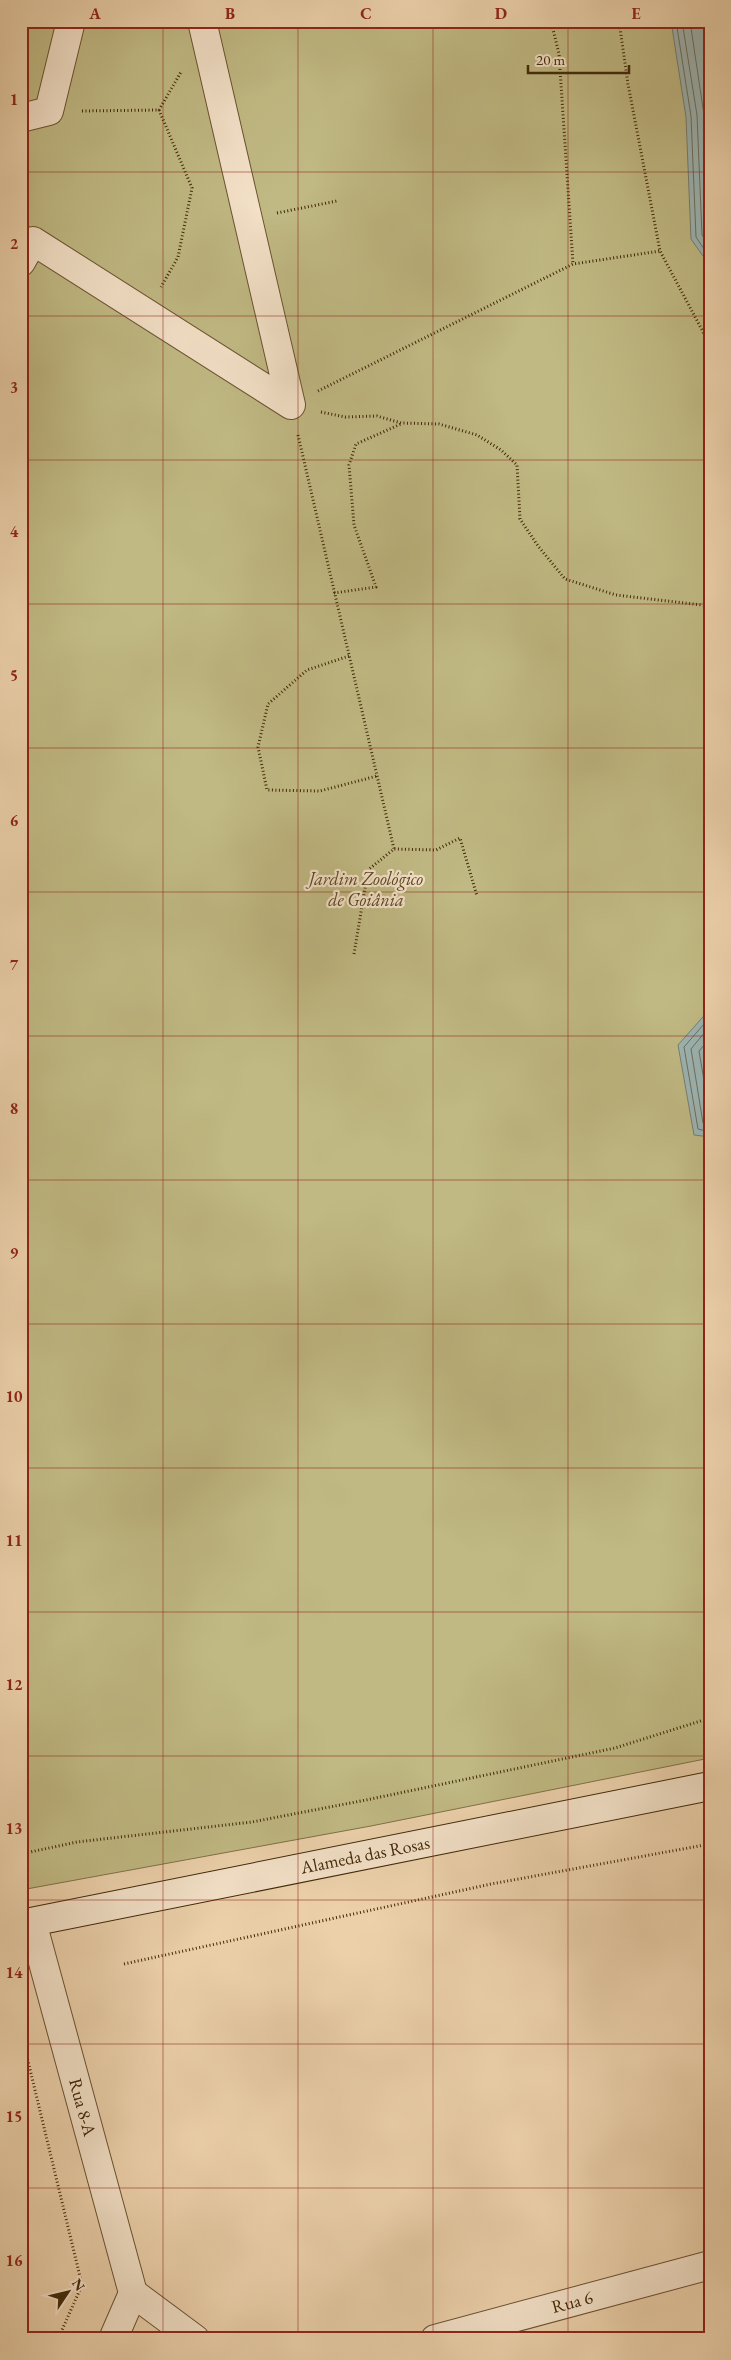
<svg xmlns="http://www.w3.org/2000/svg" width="731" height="2360" viewBox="0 0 731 2360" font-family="'EB Garamond',serif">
	<rect width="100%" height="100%" fill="#ecd1ab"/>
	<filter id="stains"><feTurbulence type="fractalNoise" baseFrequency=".004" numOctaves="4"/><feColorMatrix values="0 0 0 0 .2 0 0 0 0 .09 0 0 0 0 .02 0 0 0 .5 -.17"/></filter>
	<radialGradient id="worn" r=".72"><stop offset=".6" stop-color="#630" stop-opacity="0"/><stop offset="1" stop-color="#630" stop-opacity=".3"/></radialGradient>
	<polygon fill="#c0b983" stroke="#807046" points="21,21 710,21 710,1758 371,1826 21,1890"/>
	<g fill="#9cb5b3" stroke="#787d6f">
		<polygon points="671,21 710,21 710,266 691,239 686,117"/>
		<polygon points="710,1009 710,1137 694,1135 678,1045"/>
	</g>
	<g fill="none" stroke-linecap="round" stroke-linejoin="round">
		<g stroke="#6e6e5e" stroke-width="1">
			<polyline points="676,21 691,116 696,237 710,258"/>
			<polyline points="682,21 697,115 702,235 710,247"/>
			<polyline points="690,21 704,115 710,234"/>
			<polyline points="710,1017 684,1047 698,1129 710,1132"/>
			<polyline points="710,1026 691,1049 703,1123 710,1125"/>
			<polyline points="710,1038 699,1051 710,1116"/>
		</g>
		<defs>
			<g id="pedestrian">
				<polyline points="21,118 49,111 71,21"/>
				<polyline points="21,262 33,241 291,405 202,21"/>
			</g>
			<g id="minor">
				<path id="s1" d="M32 1922 133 2293"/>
				<polyline points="133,2293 195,2339"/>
				<polyline points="113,2339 133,2293"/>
				<path id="s2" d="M435 2339 710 2265"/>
			</g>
			<g id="secondary">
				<path id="s3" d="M21 1924 710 1786"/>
			</g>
		</defs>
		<use href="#pedestrian" stroke="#6c5231" stroke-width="30"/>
		<use href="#minor" stroke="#6c5231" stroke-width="30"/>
		<use href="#secondary" stroke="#412808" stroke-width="30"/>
		<g stroke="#412808" stroke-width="3" stroke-dasharray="1 2.5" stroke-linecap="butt">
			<polyline points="551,21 559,54 573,264"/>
			<polyline points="619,21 628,84 660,251 710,345"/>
			<polyline points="159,110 192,188 178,257 161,287"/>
			<polyline points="82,111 159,110 181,72"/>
			<polyline points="277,213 337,201"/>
			<polyline points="318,391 573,264 660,251"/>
			<polyline points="321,412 345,417 377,416 401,423 439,424 477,435 501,450 517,465 520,519 538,546 565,579 616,595 710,606"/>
			<polyline points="298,435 394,849"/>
			<polyline points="334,593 376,587 354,525 349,465 356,444 401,424"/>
			<polyline points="349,656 307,670 268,704 258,747 267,790 320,791 377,776"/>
			<polyline points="354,954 368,870 394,849 436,850 460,838 477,896"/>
			<polyline points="21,1854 77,1842 252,1822 366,1800 615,1748 710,1718"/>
			<polyline points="124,1964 491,1884 710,1844"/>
			<polyline points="21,2032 82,2285 58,2339"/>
		</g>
		<use href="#pedestrian" stroke="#f3e1c8" stroke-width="28"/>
		<use href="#minor" stroke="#f3e1c8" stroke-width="28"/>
		<use href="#secondary" stroke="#f3e1c8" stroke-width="28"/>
	</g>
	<path fill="none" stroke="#8f2418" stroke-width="1" stroke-opacity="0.55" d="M163 21V2339M298 21V2339M433 21V2339M568 21V2339M21 172H710M21 316H710M21 460H710M21 604H710M21 748H710M21 892H710M21 1036H710M21 1180H710M21 1324H710M21 1468H710M21 1612H710M21 1756H710M21 1900H710M21 2044H710M21 2188H710"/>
	<g text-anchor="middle" stroke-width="4.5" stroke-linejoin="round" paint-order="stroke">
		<g font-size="18" font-style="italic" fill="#5a4521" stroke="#f3e1c8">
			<text x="366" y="885">Jardim Zoológico<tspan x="366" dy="21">de Goiânia</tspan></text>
		</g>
		<g font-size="18" fill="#412808" stroke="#f3e1c8">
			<text dy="6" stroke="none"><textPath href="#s3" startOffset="351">Alameda das Rosas</textPath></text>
			<text dy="6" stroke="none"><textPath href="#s1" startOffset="192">Rua 8-A</textPath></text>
			<text dy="6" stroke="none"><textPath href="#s2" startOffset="142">Rua 6</textPath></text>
		</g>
	</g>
	<rect width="731" height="2360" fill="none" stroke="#ecd1ab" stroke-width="55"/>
	<g transform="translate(68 2292) rotate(55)" stroke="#f3e1c8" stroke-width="4" paint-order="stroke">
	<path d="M0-4L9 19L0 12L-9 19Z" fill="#412808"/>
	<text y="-8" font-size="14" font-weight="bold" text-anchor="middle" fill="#412808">N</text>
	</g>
	<path d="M528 65v8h101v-8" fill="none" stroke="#412808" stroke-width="2.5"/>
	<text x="536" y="65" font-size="15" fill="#412808" stroke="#f3e1c8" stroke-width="4" paint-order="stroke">20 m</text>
	<rect x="28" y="28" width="676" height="2304" fill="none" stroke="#8f2418" stroke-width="2"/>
	<g font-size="16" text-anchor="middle" font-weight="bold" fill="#8f2418">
		<text x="95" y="19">A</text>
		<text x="230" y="19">B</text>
		<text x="366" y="19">C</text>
		<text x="501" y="19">D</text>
		<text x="636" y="19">E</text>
		<text x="14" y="105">1</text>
		<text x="14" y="249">2</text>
		<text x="14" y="393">3</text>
		<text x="14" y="537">4</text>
		<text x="14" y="681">5</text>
		<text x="14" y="826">6</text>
		<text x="14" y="970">7</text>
		<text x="14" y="1114">8</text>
		<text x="14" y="1258">9</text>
		<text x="14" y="1402">10</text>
		<text x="14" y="1546">11</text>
		<text x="14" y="1690">12</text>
		<text x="14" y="1834">13</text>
		<text x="14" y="1978">14</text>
		<text x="14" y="2122">15</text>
		<text x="14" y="2266">16</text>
	</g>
	<rect width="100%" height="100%" filter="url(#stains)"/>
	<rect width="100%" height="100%" fill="url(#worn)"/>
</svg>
